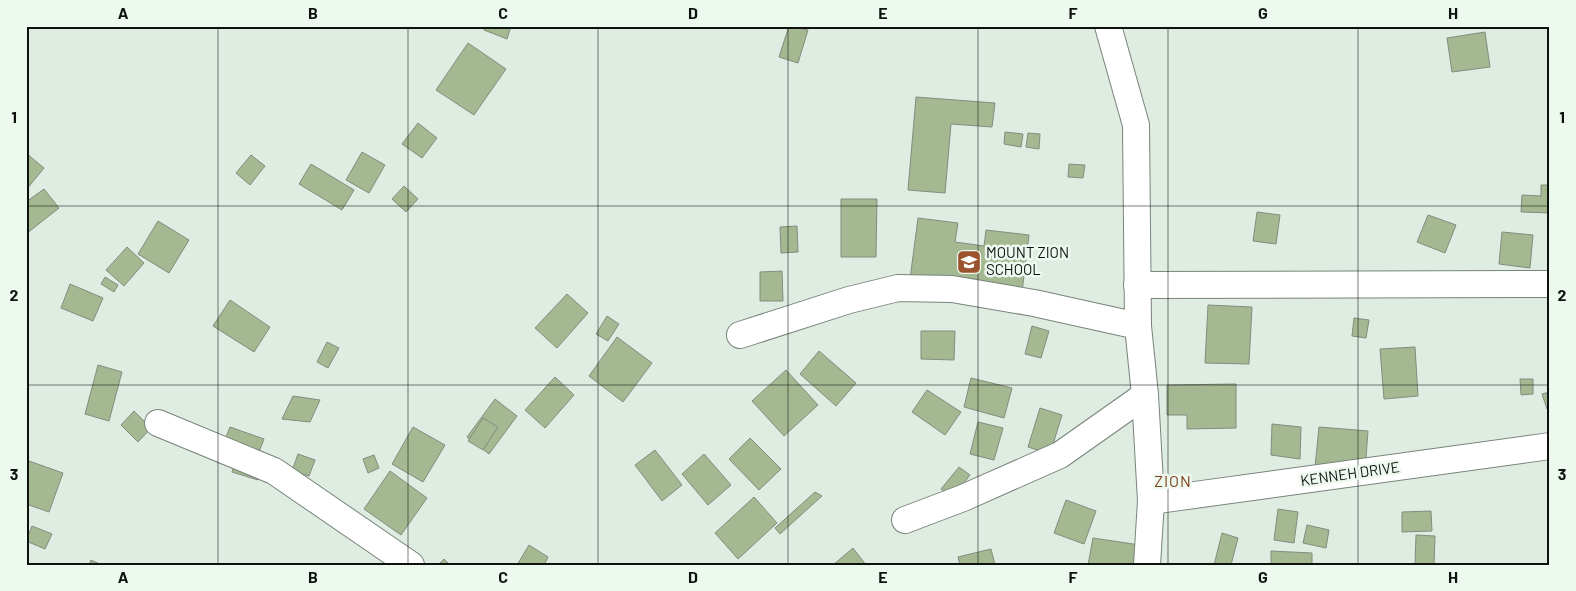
<svg xmlns="http://www.w3.org/2000/svg" width="1576" height="591" viewBox="0 0 1576 591" font-family="Barlow,sans-serif">
	<rect width="100%" height="100%" fill="#dfece2"/>
	<g fill="#a4b992" stroke="#848b7f">
		<polygon points="485,26 511,26 507,39 484,30"/>
		<polygon points="789,26 808,30 798,63 779,57"/>
		<polygon points="1485,32 1490,67 1452,72 1447,38"/>
		<polygon points="468,43 506,69 474,115 436,90"/>
		<polygon points="916,97 995,103 992,127 951,124 945,193 908,190"/>
		<polygon points="418,123 437,138 422,158 402,144"/>
		<polygon points="1005,132 1023,134 1021,147 1004,144"/>
		<polygon points="1028,133 1040,134 1039,149 1026,147"/>
		<polygon points="362,152 385,165 369,193 346,180"/>
		<polygon points="26,153 44,168 26,190"/>
		<polygon points="251,155 265,166 250,185 236,173"/>
		<polygon points="311,164 354,190 342,210 299,184"/>
		<polygon points="1069,164 1085,165 1083,178 1068,177"/>
		<polygon points="1541,185 1550,185 1550,213 1521,212 1522,195 1541,196"/>
		<polygon points="404,186 418,199 406,212 392,199"/>
		<polygon points="44,189 59,208 26,234 26,202"/>
		<polygon points="841,199 877,199 876,257 841,257"/>
		<polygon points="1257,212 1280,215 1276,244 1253,241"/>
		<polygon points="1428,215 1456,225 1445,253 1417,242"/>
		<polygon points="918,218 958,223 955,242 984,246 986,230 1029,235 1022,292 910,279"/>
		<polygon points="158,221 189,240 169,273 138,254"/>
		<polygon points="797,226 798,252 781,253 780,227"/>
		<polygon points="1502,232 1533,235 1530,268 1499,264"/>
		<polygon points="127,247 144,263 124,286 106,270"/>
		<polygon points="782,271 783,301 760,301 760,272"/>
		<polygon points="105,277 118,285 114,292 101,284"/>
		<polygon points="70,284 103,298 93,321 61,308"/>
		<polygon points="567,294 588,313 557,348 535,328"/>
		<polygon points="230,300 270,327 254,352 213,326"/>
		<polygon points="1208,305 1252,307 1249,364 1205,363"/>
		<polygon points="607,316 619,324 608,341 596,334"/>
		<polygon points="1354,318 1369,320 1366,338 1352,336"/>
		<polygon points="1032,326 1049,331 1041,358 1025,354"/>
		<polygon points="921,331 955,331 954,360 921,359"/>
		<polygon points="617,337 652,363 623,402 589,376"/>
		<polygon points="327,342 339,348 328,368 317,362"/>
		<polygon points="1415,347 1418,396 1384,399 1380,349"/>
		<polygon points="819,351 856,383 836,406 800,374"/>
		<polygon points="98,365 122,372 109,421 85,414"/>
		<polygon points="786,370 818,405 784,436 752,401"/>
		<polygon points="555,377 574,395 545,428 525,410"/>
		<polygon points="971,378 1012,388 1004,418 964,407"/>
		<polygon points="1520,379 1533,379 1533,394 1521,395"/>
		<polygon points="1236,384 1236,428 1187,429 1187,415 1167,415 1167,385"/>
		<polygon points="927,390 961,412 945,435 912,412"/>
		<polygon points="1550,392 1550,408 1547,409 1542,394"/>
		<polygon points="293,396 320,400 310,422 282,419"/>
		<polygon points="495,399 517,416 489,454 467,437"/>
		<polygon points="1040,408 1062,415 1050,454 1028,447"/>
		<polygon points="134,411 151,428 138,442 121,425"/>
		<polygon points="483,418 498,427 483,450 468,441"/>
		<polygon points="978,422 1003,428 994,460 970,454"/>
		<polygon points="1272,424 1301,427 1300,459 1271,455"/>
		<polygon points="230,427 264,439 257,457 223,445"/>
		<polygon points="413,427 445,445 423,482 392,464"/>
		<polygon points="1319,427 1368,431 1365,471 1315,467"/>
		<polygon points="750,438 781,469 759,490 729,459"/>
		<polygon points="655,450 682,485 662,501 635,465"/>
		<polygon points="298,454 315,460 309,476 292,471"/>
		<polygon points="704,454 731,485 708,505 682,474"/>
		<polygon points="374,455 379,468 368,473 363,459"/>
		<polygon points="236,459 262,467 258,480 232,472"/>
		<polygon points="29,461 63,473 49,512 26,504 26,469"/>
		<polygon points="959,467 970,475 953,498 941,489"/>
		<polygon points="390,471 427,498 401,535 364,509"/>
		<polygon points="815,492 822,496 780,534 775,528"/>
		<polygon points="754,497 777,523 738,559 715,533"/>
		<polygon points="1066,500 1096,511 1084,544 1054,533"/>
		<polygon points="1278,509 1298,512 1294,543 1274,540"/>
		<polygon points="1431,511 1432,531 1402,532 1402,512"/>
		<polygon points="1307,525 1329,530 1326,548 1303,543"/>
		<polygon points="32,526 52,534 45,549 26,541"/>
		<polygon points="1222,533 1238,538 1231,565 1214,565"/>
		<polygon points="1416,535 1435,536 1434,565 1415,565"/>
		<polygon points="1093,538 1140,545 1137,565 1088,565"/>
		<polygon points="529,545 548,557 544,565 517,565"/>
		<polygon points="853,548 866,565 833,565"/>
		<polygon points="991,549 995,565 960,565 958,557"/>
		<polygon points="1271,551 1312,553 1312,565 1271,565"/>
		<polygon points="444,559 450,565 438,565"/>
		<polygon points="91,560 102,565 89,565"/>
	</g>
	<g fill="none" stroke-linecap="round" stroke-linejoin="round">
		<defs>
			<g id="minor">
				<polyline points="1108,26 1136,125 1138,326 1145,395 1151,501 1147,565"/>
				<polyline points="1137,285 1550,284"/>
				<polyline points="740,335 849,300 898,288 952,289 1034,303 1138,326"/>
				<polyline points="158,423 274,471 411,565"/>
				<polyline points="1151,501 1550,446"/>
				<polyline points="905,520 963,498 1060,455 1145,395"/>
			</g>
		</defs>
		<use href="#minor" stroke="#78847a" stroke-width="28"/>
		<use href="#minor" stroke="#fff" stroke-width="26"/>
	</g>
	<path fill="none" stroke="#0e120f" stroke-width="1" stroke-opacity="0.55" d="M218 26V565M408 26V565M598 26V565M788 26V565M978 26V565M1168 26V565M1358 26V565M26 206H1550M26 385H1550"/>
	<defs>
		<symbol id="school-square" viewBox="-11 -11 22 22"><rect x="-9" y="-9" width="18" height="18" rx="4" fill="#9a532c" stroke="#edf9ef"/><path d="M0-5L7-2L0 1L-7-2ZM-4 1L0 2.5L4 1V4Q0 6-4 4Z" fill="#fff"/></symbol>
	</defs>
	<g fill-rule="evenodd">
		<use href="#school-square" x="955" y="248" width="28" height="28"/>
	</g>
	<g text-anchor="middle" stroke-width="5" stroke-linejoin="round" paint-order="stroke">
		<g font-size="15" fill="#0e120f" stroke="#edf9ef" text-anchor="start">
			<text x="986" y="258">MOUNT ZION<tspan x="986" dy="17">SCHOOL</tspan></text>
		</g>
		<g font-size="15" fill="#0e120f" stroke="#edf9ef">
			<text transform="translate(1350 474) rotate(-8)" y="5">KENNEH DRIVE</text>
		</g>
		<g font-size="16" letter-spacing="1" fill="#7e3f1b" stroke="#edf9ef">
			<text x="1173" y="487">ZION</text>
		</g>
	</g>
	<rect width="1576" height="591" fill="none" stroke="#edf9ef" stroke-width="55"/>
	<rect x="28" y="28" width="1520" height="536" fill="none" stroke="#0e120f" stroke-width="2"/>
	<g font-size="16" text-anchor="middle" font-weight="bold" fill="#0e120f">
		<text x="123" y="19">A</text>
		<text x="313" y="19">B</text>
		<text x="503" y="19">C</text>
		<text x="693" y="19">D</text>
		<text x="883" y="19">E</text>
		<text x="1073" y="19">F</text>
		<text x="1263" y="19">G</text>
		<text x="1453" y="19">H</text>
		<text x="14" y="123">1</text>
		<text x="1562" y="123">1</text>
		<text x="14" y="301">2</text>
		<text x="1562" y="301">2</text>
		<text x="14" y="480">3</text>
		<text x="1562" y="480">3</text>
		<text x="123" y="583">A</text>
		<text x="313" y="583">B</text>
		<text x="503" y="583">C</text>
		<text x="693" y="583">D</text>
		<text x="883" y="583">E</text>
		<text x="1073" y="583">F</text>
		<text x="1263" y="583">G</text>
		<text x="1453" y="583">H</text>
	</g>
</svg>
